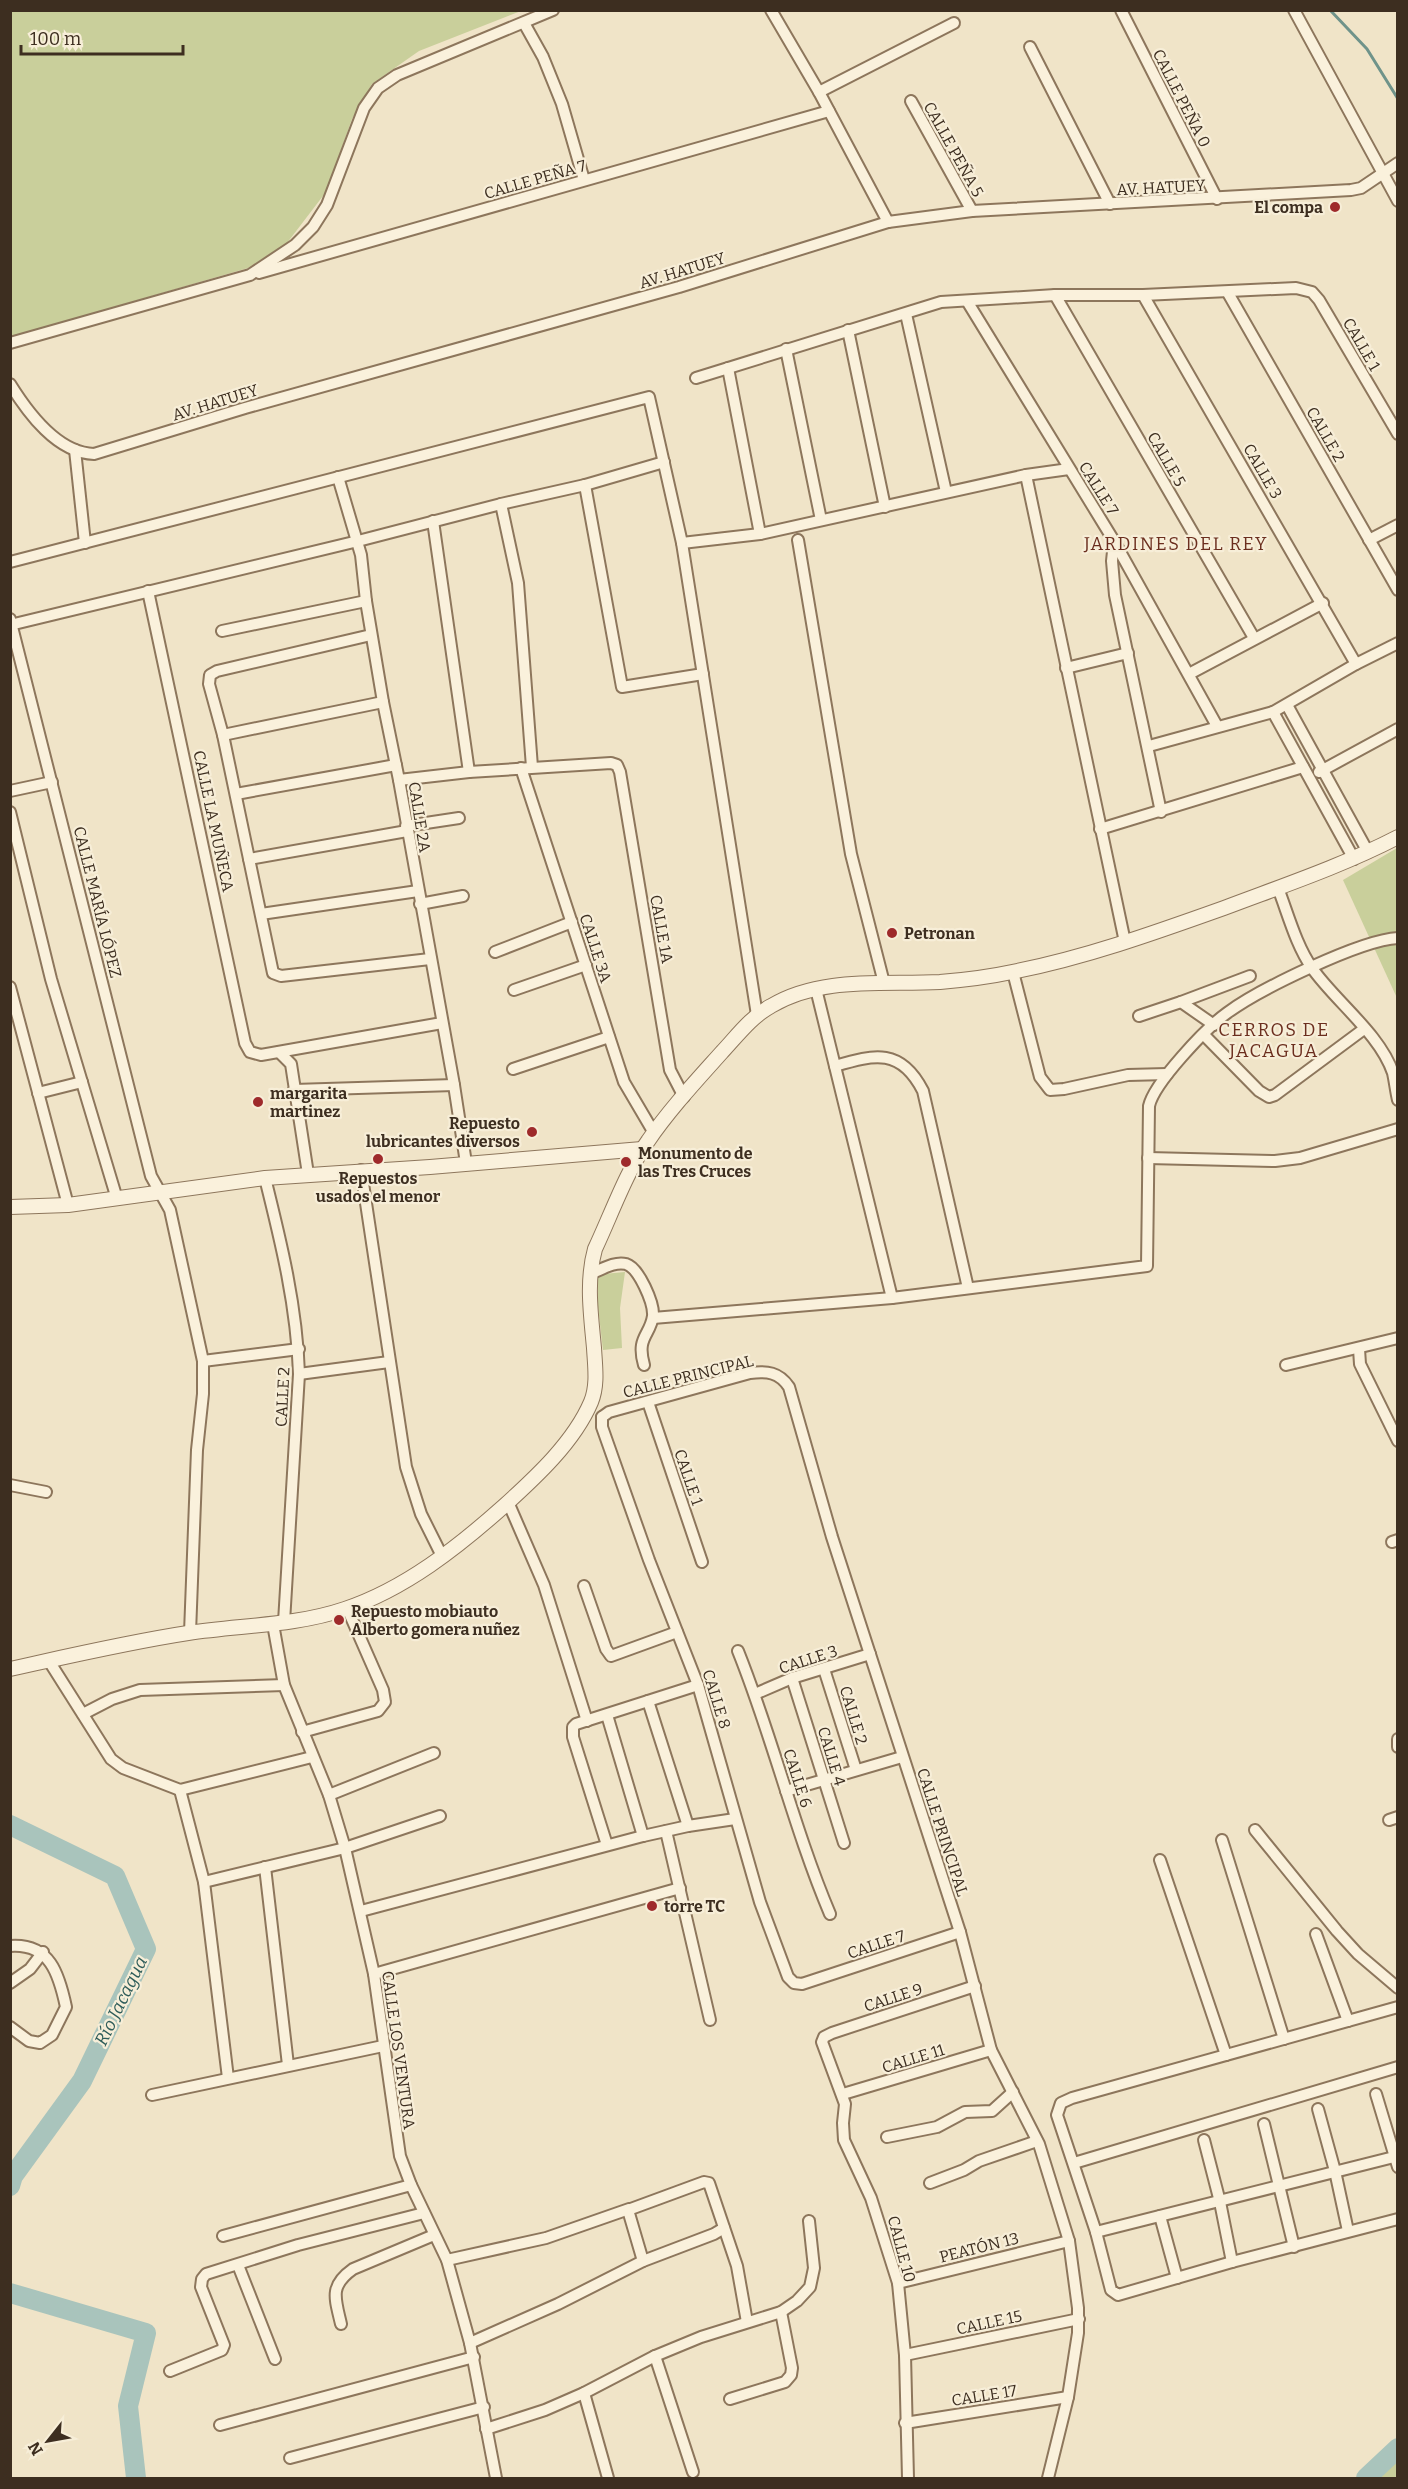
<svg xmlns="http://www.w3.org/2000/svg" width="1408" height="2489" viewBox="0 0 1408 2489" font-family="Bitter,serif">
	<rect width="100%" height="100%" fill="#f0e4c8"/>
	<g fill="#c9cf9b">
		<polygon points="10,11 521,11 419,51 372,84 352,119 326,192 287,243 248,268 11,337"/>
		<polygon points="1397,848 1397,998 1343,880"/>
		<polygon points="625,1272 620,1308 622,1348 603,1350 598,1307 598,1278 603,1274"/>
		<polygon points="1397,2455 1397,2478 1361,2478"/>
	</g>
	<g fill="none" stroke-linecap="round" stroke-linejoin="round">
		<polyline stroke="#6f938a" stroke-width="3" points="1330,10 1367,49 1398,99"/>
		<g stroke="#a9c4bc" stroke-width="20">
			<polyline points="10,1825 115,1876 146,1949 82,2081 13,2176 10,2186"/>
			<polyline points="10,2293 146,2333 128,2406 136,2478"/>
			<polyline points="1366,2478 1398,2448"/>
		</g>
		<defs>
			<g id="minor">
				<polyline points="771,10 819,92 888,222"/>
				<polyline points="1121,10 1217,199"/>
				<polyline points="1294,10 1398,201"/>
				<polyline points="524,23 543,57 562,104 584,180"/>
				<polyline points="1030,47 1110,204"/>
				<polyline points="819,92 954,23"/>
				<polyline points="911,101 972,211"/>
				<polyline points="259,273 829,111"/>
				<polyline points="1228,293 1398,590"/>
				<polyline points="1055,295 1254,638"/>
				<polyline points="1143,295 1356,664"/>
				<polyline points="967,301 1114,541 1217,726"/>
				<polyline points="906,314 946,492"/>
				<polyline points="848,330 885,507"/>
				<polyline points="10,343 250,275 295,245 313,227 327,205 364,108 378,88 397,75 553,10"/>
				<polyline points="786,349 821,520"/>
				<polyline points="728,368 760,534"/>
				<polyline points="696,378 941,302 1055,295 1143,295 1296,288 1312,292 1319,300 1398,434"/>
				<path d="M10 384C28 413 57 453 94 454L245 408 679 287 888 222 972 211 1351 190 1361 188 1398 163"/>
				<polyline points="75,450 85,543"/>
				<polyline points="1026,475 1125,942"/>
				<polyline points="338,477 361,555 366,601 383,702 399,780 454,1085 466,1163"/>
				<polyline points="585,485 622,687 703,674"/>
				<polyline points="501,504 518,583 532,767"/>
				<polyline points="433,521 469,772"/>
				<polyline points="798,540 851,854 884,983"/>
				<polyline points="1369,540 1398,525"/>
				<polyline points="1114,542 1112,561 1115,595 1161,812"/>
				<polyline points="682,543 760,534 1026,475 1069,469"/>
				<polyline points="10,562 649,397 682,543 757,1015"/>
				<polyline points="148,591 245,1043 250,1052 261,1055 442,1023"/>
				<polyline points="10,619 151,1176 170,1210 203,1361 203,1394 197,1450 190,1633"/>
				<polyline points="10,625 358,541 501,504 585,485 664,462"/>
				<polyline points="222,631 366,601"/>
				<polyline points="371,635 217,671 210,675 209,684 223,735 273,973 281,976 430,959"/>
				<polyline points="1066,668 1128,653"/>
				<polyline points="1189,674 1323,603"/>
				<polyline points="1287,705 1368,852"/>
				<polyline points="1273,712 1354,859"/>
				<polyline points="223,735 383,702"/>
				<polyline points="1149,746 1273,712 1356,664 1398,643"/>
				<polyline points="521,768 624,1082 654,1133"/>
				<polyline points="1319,772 1398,729"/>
				<polyline points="399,780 469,772 611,763 617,765 620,772 670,1070 684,1097"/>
				<polyline points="10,791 52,782"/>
				<polyline points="236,794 396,765"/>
				<polyline points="10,812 51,979 117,1199"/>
				<polyline points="406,826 459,818"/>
				<polyline points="1100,829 1303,767"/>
				<polyline points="249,859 407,831"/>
				<path d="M1278 888C1288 914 1296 945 1312 968 1335 1001 1380 1034 1393 1073 1395 1082 1396 1092 1398 1100"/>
				<polyline points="420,904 463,896"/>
				<polyline points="261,914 418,891"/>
				<polyline points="495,952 572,922"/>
				<polyline points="1013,972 1040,1077 1050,1090 1064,1089 1128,1075 1167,1074"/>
				<polyline points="10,987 68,1205"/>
				<polyline points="816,989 892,1298"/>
				<polyline points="514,990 586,965"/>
				<polyline points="1181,1002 1250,976"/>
				<polyline points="1139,1016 1181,1002 1214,1025"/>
				<polyline points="1204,1035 1259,1091 1269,1097 1275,1095 1364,1029"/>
				<polyline points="279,1052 291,1064 308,1174"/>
				<path d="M835 1066C875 1054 901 1048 923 1091L968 1288"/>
				<polyline points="513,1069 609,1037"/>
				<polyline points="294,1090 454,1085"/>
				<polyline points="38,1093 82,1082"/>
				<polyline points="1148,1158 1275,1161 1300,1158 1398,1129"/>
				<polyline points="361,1170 406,1467 421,1514 442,1556"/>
				<path d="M265 1178C281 1242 297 1307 299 1374L284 1622"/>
				<path d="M590 1274C601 1270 614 1261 626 1264 639 1268 654 1303 653 1316 650 1336 636 1337 644 1365"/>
				<path d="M653 1318 892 1298 1147 1266 1149 1106C1154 1083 1206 1028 1227 1013 1258 990 1360 940 1398 938"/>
				<polyline points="1359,1349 1360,1364 1398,1441"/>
				<polyline points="203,1361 299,1349"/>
				<polyline points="1286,1365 1398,1338"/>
				<polyline points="299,1374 389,1362"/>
				<polyline points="648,1402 702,1562"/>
				<path d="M602 1417 609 1412 750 1373C767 1371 779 1372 789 1387L832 1537 960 1932 991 2050 1039 2144 1069 2241 1078 2308V2333L1068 2397 1048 2478"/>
				<polyline points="602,1417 602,1427 649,1560 698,1685 760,1902 788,1977 794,1983 802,1984 960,1932"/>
				<polyline points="10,1485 46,1492"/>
				<polyline points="508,1502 544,1585 587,1721"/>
				<polyline points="1392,1542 1398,1540"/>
				<polyline points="584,1586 606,1649 611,1656 677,1632"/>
				<polyline points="273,1624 284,1685 329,1795 345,1848 374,1974 400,2156 411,2185 447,2260 470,2343 496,2478"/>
				<path d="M738 1651C773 1738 794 1829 830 1914"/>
				<polyline points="49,1661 111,1759 123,1768 180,1790 312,1757"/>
				<polyline points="824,1669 856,1770"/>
				<polyline points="792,1678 844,1843"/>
				<polyline points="755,1694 792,1678 870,1654"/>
				<polyline points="648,1701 688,1826"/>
				<polyline points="83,1714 112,1699 140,1690 284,1685"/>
				<polyline points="607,1715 643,1836"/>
				<polyline points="302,1732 378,1711 385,1702 383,1690 347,1608"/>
				<polyline points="1398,1739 1398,1747"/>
				<polyline points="180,1790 204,1882 228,2078"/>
				<polyline points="786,1791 902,1757"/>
				<polyline points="329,1795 434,1753"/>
				<polyline points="1389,1820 1398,1817"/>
				<polyline points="1255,1830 1337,1931 1358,1954 1398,1988"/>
				<polyline points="666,1831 710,2020"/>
				<polyline points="1222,1840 1284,2039"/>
				<polyline points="607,1845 573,1737 573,1727 576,1724 698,1685"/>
				<polyline points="1160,1860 1226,2055"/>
				<polyline points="265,1867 288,2065"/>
				<polyline points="204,1882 345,1848 440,1816"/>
				<polyline points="361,1911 643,1836 688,1826 735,1819"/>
				<polyline points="1316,1934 1348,2021"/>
				<path d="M10 1946C50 1943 59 1974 66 2007L52 2035 40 2043 29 2041 10 2027"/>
				<polyline points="374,1974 680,1888"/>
				<polyline points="10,1983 30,1969 43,1952"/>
				<polyline points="1398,2007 1072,2098 1061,2103 1057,2115 1096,2232 1111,2290 1118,2295 1232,2262 1398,2219"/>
				<polyline points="843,2094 991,2050"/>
				<polyline points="1376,2094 1398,2167"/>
				<polyline points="152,2095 383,2046"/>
				<polyline points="1318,2109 1335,2171 1348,2231"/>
				<polyline points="1264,2124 1294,2247"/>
				<polyline points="887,2137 937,2127 965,2112 992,2111 1013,2092"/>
				<polyline points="1204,2140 1220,2202 1232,2262"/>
				<polyline points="1074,2163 1398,2067"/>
				<polyline points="930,2183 964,2170 979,2161 1037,2141"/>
				<polyline points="1160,2216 1177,2278"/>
				<polyline points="1096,2232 1398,2156"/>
				<polyline points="223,2236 411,2185"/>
				<polyline points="447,2260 546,2238 629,2209"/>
				<polyline points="643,2261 628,2210 704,2182 709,2183 737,2266 747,2322"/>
				<polyline points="238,2265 275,2359"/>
				<polyline points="898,2283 1069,2241"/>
				<path d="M341 2324C335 2298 329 2286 353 2269L434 2235"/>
				<polyline points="470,2343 558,2304 643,2261 714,2234 724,2228"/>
				<polyline points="905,2355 1079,2319"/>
				<polyline points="655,2356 693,2472"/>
				<polyline points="170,2371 222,2350 224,2345 201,2287 202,2279 206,2274 298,2245 424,2213"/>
				<polyline points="584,2393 608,2478"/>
				<polyline points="730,2399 785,2382 791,2375 792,2368 781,2312"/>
				<polyline points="905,2423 1068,2397"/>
				<polyline points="220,2425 474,2357"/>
				<polyline points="486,2429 545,2410 584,2393 655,2356 701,2337 781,2312 797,2301 810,2287 814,2268 809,2221"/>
				<polyline points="290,2458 484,2407"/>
				<polyline points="908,2478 905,2355 898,2283 871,2198 844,2140 843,2123 845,2104 822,2042 824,2037 832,2033 975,1986"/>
			</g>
			<g id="tertiary">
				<polyline points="10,1207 68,1205 265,1178 430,1167 642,1149"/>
				<path d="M10 1669C69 1656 129 1642 188 1633 241 1625 295 1626 345 1609 405 1589 458 1547 504 1506 536 1477 574 1442 591 1402 598 1385 595 1366 594 1348 591 1315 586 1281 595 1249 611 1215 627 1170 648 1141 669 1110 697 1080 722 1052 737 1036 751 1017 771 1006 821 976 884 985 940 982 964 980 989 977 1012 972 1084 958 1154 933 1224 908 1282 886 1342 866 1398 837"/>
			</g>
		</defs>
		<use href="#minor" stroke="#8d765c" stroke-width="14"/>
		<use href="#tertiary" stroke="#8d765c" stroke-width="16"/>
		<use href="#minor" stroke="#faf1dc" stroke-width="10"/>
		<use href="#tertiary" stroke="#faf1dc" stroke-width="14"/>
	</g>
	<g fill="#9e2a2b" stroke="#f7eed8" stroke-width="2">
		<circle cx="1335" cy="207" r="6"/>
		<circle cx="892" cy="933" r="6"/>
		<circle cx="258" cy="1102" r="6"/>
		<circle cx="532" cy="1132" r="6"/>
		<circle cx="378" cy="1159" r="6"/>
		<circle cx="626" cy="1162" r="6"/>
		<circle cx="339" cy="1620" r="6"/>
		<circle cx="652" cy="1906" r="6"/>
	</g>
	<g text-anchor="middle" stroke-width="4.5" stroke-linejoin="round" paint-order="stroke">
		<g font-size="16" fill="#3d2e20" stroke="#f7eed8">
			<text transform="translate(1182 98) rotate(63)" y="6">CALLE PEÑA 0</text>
			<text transform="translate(954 149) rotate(61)" y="6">CALLE PEÑA 5</text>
			<text transform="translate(535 179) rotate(-16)" y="6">CALLE PEÑA 7</text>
			<text transform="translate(1161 187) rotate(-3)" y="6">AV. HATUEY</text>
			<text transform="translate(682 270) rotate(-17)" y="6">AV. HATUEY</text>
			<text transform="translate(1362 344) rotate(60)" y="6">CALLE 1</text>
			<text transform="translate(215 402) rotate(-17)" y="6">AV. HATUEY</text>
			<text transform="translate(1326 434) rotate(60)" y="6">CALLE 2</text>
			<text transform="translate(1167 459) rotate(60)" y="6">CALLE 5</text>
			<text transform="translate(1263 471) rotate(60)" y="6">CALLE 3</text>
			<text transform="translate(1099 488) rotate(58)" y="6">CALLE 7</text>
			<text transform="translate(420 817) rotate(81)" y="6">CALLE 2A</text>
			<text transform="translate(214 821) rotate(78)" y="6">CALLE LA MUÑECA</text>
			<text transform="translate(98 902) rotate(76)" y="6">CALLE MARÍA LÓPEZ</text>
			<text transform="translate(662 929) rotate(80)" y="6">CALLE 1A</text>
			<text transform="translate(596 948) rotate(72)" y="6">CALLE 3A</text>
			<text transform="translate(688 1376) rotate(-14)" y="6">CALLE PRINCIPAL</text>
			<text transform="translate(282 1397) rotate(-87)" y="6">CALLE 2</text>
			<text transform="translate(689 1477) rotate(71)" y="6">CALLE 1</text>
			<text transform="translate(808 1659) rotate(-18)" y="6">CALLE 3</text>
			<text transform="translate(717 1699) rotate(73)" y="6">CALLE 8</text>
			<text transform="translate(854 1715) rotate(73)" y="6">CALLE 2</text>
			<text transform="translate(832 1756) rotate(73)" y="6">CALLE 4</text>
			<text transform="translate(798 1778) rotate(72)" y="6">CALLE 6</text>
			<text transform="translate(943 1832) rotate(72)" y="6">CALLE PRINCIPAL</text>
			<text transform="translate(876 1944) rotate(-18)" y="6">CALLE 7</text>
			<text transform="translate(893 1997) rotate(-18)" y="6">CALLE 9</text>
			<text transform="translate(399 2050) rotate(82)" y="6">CALLE LOS VENTURA</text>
			<text transform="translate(913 2058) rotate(-17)" y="6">CALLE 11</text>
			<text transform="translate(979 2247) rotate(-14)" y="6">PEATÓN 13</text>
			<text transform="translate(902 2249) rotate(75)" y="6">CALLE 10</text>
			<text transform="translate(989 2322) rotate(-12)" y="6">CALLE 15</text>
			<text transform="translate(984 2395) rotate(-9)" y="6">CALLE 17</text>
		</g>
		<g font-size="16" font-weight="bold" fill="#3d2e20" stroke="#f7eed8" text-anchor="start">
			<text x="1323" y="213" text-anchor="end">El compa</text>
			<text x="904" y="939">Petronan</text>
			<text x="270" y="1099">margarita<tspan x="270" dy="18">martinez</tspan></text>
			<text x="520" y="1129" text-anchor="end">Repuesto<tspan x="520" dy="18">lubricantes diversos</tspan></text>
			<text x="638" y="1159">Monumento de<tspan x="638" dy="18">las Tres Cruces</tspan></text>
			<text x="378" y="1184" text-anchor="middle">Repuestos<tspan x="378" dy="18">usados el menor</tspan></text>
			<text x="351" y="1617">Repuesto mobiauto<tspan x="351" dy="18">Alberto gomera nuñez</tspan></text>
			<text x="664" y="1912">torre TC</text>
		</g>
		<g font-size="18" letter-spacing="1.5" fill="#6b2e1e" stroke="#f7eed8">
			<text x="1176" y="550">JARDINES DEL REY</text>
			<text x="1274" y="1036">CERROS DE<tspan x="1274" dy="21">JACAGUA</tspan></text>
		</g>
		<g font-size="18" font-style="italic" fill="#2f5d5a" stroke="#f7eed8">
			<text transform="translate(121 2001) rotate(-64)" y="6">Río Jacagua</text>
		</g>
	</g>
	<rect width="1408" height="2489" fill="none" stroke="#3d2e20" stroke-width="24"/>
	<g transform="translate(48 2441) rotate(239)" stroke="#f7eed8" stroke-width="4.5" paint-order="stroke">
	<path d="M0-4.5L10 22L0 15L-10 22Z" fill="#3d2e20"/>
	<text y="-9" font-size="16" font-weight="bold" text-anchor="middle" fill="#3d2e20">N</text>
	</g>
	<path d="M21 45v9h162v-9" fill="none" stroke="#3d2e20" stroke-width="3"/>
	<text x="30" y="45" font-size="18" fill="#3d2e20" stroke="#f7eed8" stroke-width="4.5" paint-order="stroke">100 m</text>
</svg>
